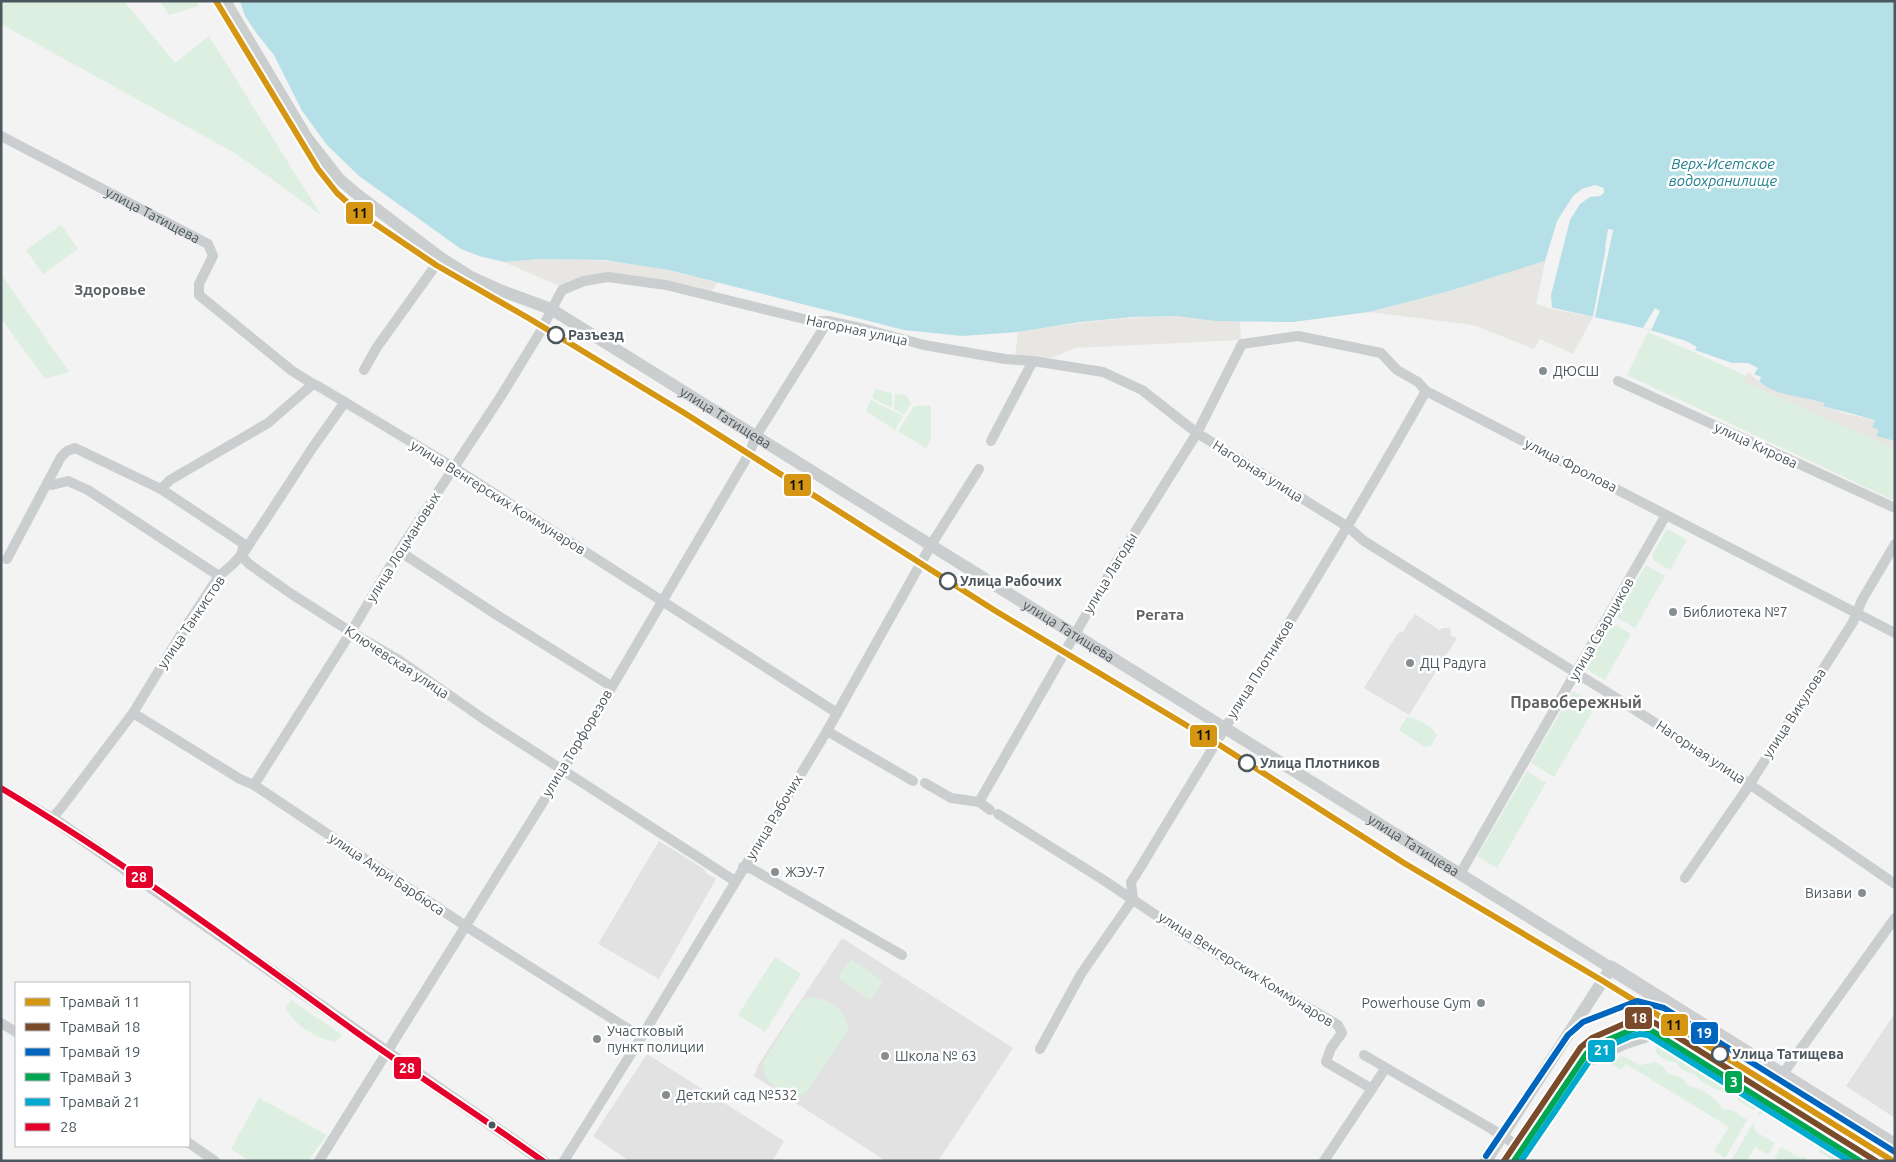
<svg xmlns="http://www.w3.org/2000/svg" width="1896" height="1162" viewBox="0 0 1896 1162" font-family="Ubuntu,sans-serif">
	<rect width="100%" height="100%" fill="#f4f3f3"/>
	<g fill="#e2e2e2">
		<polygon points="1415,614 1439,630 1443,628 1449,628 1451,631 1450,635 1457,638 1409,715 1364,688 1398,633 1403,632 1410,620 1411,621"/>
		<polygon points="659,841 704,869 706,873 716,879 659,979 598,944"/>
		<polygon points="842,938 1013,1048 938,1161 886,1161 754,1076 758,1065"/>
		<polygon points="1895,1013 1895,1118 1846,1086"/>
		<polygon points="647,1054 784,1141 772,1161 629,1161 593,1136"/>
	</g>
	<g fill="#dcefe1">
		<polygon points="1,1 124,1 175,63 209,36 321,215 238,155 1,24"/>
		<polygon points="160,1 196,1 199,6 169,15"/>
		<polygon points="61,225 78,249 43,274 26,250"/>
		<polygon points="1,274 69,372 45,379 1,318"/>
		<polygon points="1648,332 1895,442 1895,501 1627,375"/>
		<polygon points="875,389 892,393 892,408 872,398"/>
		<polygon points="895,394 906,395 911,403 904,415 894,409"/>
		<polygon points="871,400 903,416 895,430 866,411"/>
		<polygon points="931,405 931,440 926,448 898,431 914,406"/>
		<polygon points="1667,529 1687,540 1670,570 1654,561 1652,555"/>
		<polygon points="1646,565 1665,576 1635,628 1615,616"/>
		<polygon points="1613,623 1631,634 1605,680 1586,669"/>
		<polygon points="1573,691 1597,704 1554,777 1531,763"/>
		<path d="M1407 717C1417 718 1432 726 1437 735L1431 746 1424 747 1399 730Z"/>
		<polygon points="1527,771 1546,783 1497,868 1477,856"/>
		<polygon points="775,957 801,974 765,1032 738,1015"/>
		<polygon points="851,959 883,981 870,1000 838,977"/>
		<path d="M811 997C829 1000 848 1009 848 1031L807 1091 800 1096 788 1095 769 1082 764 1073 763 1062 802 1000Z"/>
		<path d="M291 1000 342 1035 335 1042C318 1039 293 1025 286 1008Z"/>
		<path d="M1670 1043 1695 1058 1691 1066 1724 1086 1730 1079 1761 1099 1754 1110 1739 1101 1734 1093C1721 1093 1703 1085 1695 1074 1685 1073 1681 1070 1676 1062L1667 1061 1657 1054 1655 1047Z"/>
		<path d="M1623 1056 1640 1065 1656 1062 1663 1067 1668 1074C1678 1075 1683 1078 1689 1086 1702 1088 1716 1098 1723 1109L1732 1110 1747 1120 1725 1158 1714 1151 1729 1127 1626 1064 1621 1070 1608 1062Z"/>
		<polygon points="259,1098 327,1135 308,1161 249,1161 231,1149"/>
		<polygon points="1765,1102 1820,1136 1813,1147 1809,1140 1766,1114 1758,1114"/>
		<polygon points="1753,1123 1756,1132 1775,1143 1768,1155 1755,1147 1747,1161 1731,1161"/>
		<polygon points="1826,1140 1861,1161 1834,1161 1819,1152"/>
		<polygon points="1781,1147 1798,1157 1807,1157 1804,1161 1778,1161 1774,1158"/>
	</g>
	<g fill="#e8e6e2">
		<path d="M540 259C572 260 604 259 636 264 664 268 691 276 718 283L710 293 661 279 602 273 559 286 504 262Z"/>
		<polygon points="1545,261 1552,309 1593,317 1573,354 1540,339 1534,349 1473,325 1369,312 1446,292"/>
		<path d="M1176 316 1240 321 1241 340 1075 348 1051 358 1015 357 1018 332C1071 323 1122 317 1176 316Z"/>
		<polygon points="1748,372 1762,384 1796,397 1809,398 1825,403 1842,413 1875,420 1882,438 1895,441 1895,449 1743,381"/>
	</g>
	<path fill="#b6e0e7" d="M240 1H1895V441L1876 436 1879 430 1872 427 1875 420 1823 406 1825 403C1804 396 1776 397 1759 381L1761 377 1754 374 1758 368 1748 363H1732L1695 350 1697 347 1686 341 1643 328 1536 304 1545 261 1446 292 1369 312 1293 322 1216 321 1176 316 1133 317 1080 322 1018 332 962 336 904 330 669 270 605 260 540 259 504 262 479 256 461 249 359 176 327 145 302 111 274 55 257 34 245 16Z"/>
	<g fill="#f4f3f3">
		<polygon points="1595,185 1604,188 1604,193 1600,196 1590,197 1580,204 1570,220 1551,295 1552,309 1536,304 1545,261 1557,221 1573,196 1582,189"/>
		<polygon points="1608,229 1613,230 1595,317 1593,317 1606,247 1605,247"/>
		<polygon points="1655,308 1660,311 1651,330 1643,328"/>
	</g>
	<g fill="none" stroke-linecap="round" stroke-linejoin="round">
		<g stroke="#cbcecf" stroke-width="10">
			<path id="s1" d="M1 136 208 244 213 256 199 284V295L291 370 313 384 318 386 453 467 837 713"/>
			<polyline points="364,370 377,347 441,258"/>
			<polyline points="1618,381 1895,508"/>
			<polyline points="991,441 1033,361"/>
			<polyline points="47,483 52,485 68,481 88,490 219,576"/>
			<polyline points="161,489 170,480 268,423 313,384"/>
			<polyline points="399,551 500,617 611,686"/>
			<polyline points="7,559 61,457 67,451 75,448 161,489 244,544 241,555 249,564 290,593 351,632 399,660 485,720 735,881"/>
			<polyline points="133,713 240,779 254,785 464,925 641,1037"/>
			<polyline points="827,731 913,781"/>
			<polyline points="925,783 951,798 979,802 990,810"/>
			<polyline points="254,785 351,632 399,551 501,396 539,334 562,290 584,281 608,277 666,285 812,321 828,321 865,329 924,345 1005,359 1033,361 1103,372 1142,390 1197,433 1348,527 1364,541 1618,699 1736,775 1895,884"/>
			<polyline points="1,788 52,818 61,808 133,713 181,634 219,576 232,565 245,551 313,447 345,402"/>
			<polyline points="979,802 1118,559 1197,433 1242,344 1298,336 1381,353 1397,370 1418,382 1426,391 1895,633"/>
			<polyline points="998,814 1102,879 1190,938 1338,1025 1342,1033 1331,1048 1326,1062 1372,1089"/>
			<polyline points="743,867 752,869 902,955"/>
			<polyline points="1460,874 1666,515"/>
			<polyline points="1685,878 1744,793 1853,622 1862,600 1895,544"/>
			<polyline points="1,1023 16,1032"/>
			<path d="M1040 1049 1081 974 1133 899 1131 882 1137 873C1233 713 1334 554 1426 391"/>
			<polyline points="1364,1055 1490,1128 1518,1146"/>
			<polyline points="1782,1075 1895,918"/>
			<polyline points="189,1143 215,1161"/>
			<polyline points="319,1161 563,770 749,454 756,436 828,321"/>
			<polyline points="564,1161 639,1041 827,731 931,545 979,469"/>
			<polyline points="1324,1161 1385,1069"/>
		</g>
		<g stroke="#cbcecf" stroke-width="12">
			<path id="s2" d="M225 1 307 138 339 179 358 195 441 258 471 277 502 291 551 309 1611 968 1486 1161"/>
			<polyline points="52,818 543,1161"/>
			<polyline points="1508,1161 1555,1091 1564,1078 1586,1062 1623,1044 1678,1026 1691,1018"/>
		</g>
		<polyline stroke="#ccced0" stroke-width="15" points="1611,968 1895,1146"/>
		<defs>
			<path id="bus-1" d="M1 788C125 862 240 948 356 1032 418 1076 481 1117 543 1161"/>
		</defs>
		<use href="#bus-1" stroke="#fff" stroke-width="10"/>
		<use href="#bus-1" stroke="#e4002b" stroke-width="6"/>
		<defs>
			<polyline id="tram-1" points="216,1 318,169 337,193 359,213 436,265 530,319 686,414 994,610 1221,746 1404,863 1603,981 1893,1161"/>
			<polyline id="tram-2" points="1504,1161 1581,1047 1592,1038 1633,1020 1640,1018 1655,1023 1876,1161"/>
			<polyline id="tram-3" points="1486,1156 1568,1035 1583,1022 1637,1001 1664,1008 1895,1152"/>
			<polyline id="tram-4" points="1514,1161 1587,1053 1596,1045 1636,1028 1640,1027 1652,1031 1860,1161"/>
			<polyline id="tram-5" points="1521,1161 1592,1057 1607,1047 1631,1036 1640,1034 1648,1035 1849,1161"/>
		</defs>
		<use href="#tram-1" stroke="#fff" stroke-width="10"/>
		<use href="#tram-2" stroke="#fff" stroke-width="10"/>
		<use href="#tram-3" stroke="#fff" stroke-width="10"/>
		<use href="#tram-4" stroke="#fff" stroke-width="10"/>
		<use href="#tram-5" stroke="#fff" stroke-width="10"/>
		<use href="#tram-1" stroke="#d59613" stroke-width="6"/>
		<use href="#tram-2" stroke="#7a4b2a" stroke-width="6"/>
		<use href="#tram-3" stroke="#0065bd" stroke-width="6"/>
		<use href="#tram-4" stroke="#00a651" stroke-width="6"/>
		<use href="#tram-5" stroke="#00a9ce" stroke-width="6"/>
	</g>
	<g fill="#fff" stroke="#4c575d" stroke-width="2.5">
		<circle cx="556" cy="335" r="8"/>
		<circle cx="948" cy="581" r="8"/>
		<circle cx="1247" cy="763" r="8"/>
		<circle cx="1720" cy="1054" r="8"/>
	</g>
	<g fill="#878e92" stroke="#fff" stroke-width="2">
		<circle cx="1543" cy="371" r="5"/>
		<circle cx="1673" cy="612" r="5"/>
		<circle cx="1410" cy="663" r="5"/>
		<circle cx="775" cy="872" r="5"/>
		<circle cx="1862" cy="893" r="5"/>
		<circle cx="1481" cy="1003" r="5"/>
		<circle cx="597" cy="1039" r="5"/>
		<circle cx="885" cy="1056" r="5"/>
		<circle cx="666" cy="1095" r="5"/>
	</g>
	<circle fill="#4c575d" stroke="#fff" stroke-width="2" cx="492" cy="1125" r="4.5"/>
	<g text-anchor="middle" stroke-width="5" stroke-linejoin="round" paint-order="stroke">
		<g font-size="14" fill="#4c575d" stroke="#fff">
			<text dy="5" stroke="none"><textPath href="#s1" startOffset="171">улица Татищева</textPath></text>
			<text transform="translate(857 330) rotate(12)" y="5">Нагорная улица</text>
			<text dy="5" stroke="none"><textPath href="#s2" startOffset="668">улица Татищева</textPath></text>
			<text transform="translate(1756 445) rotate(25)" y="5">улица Кирова</text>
			<text transform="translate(1571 465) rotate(27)" y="5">улица Фролова</text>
			<text transform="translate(1258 471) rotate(32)" y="5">Нагорная улица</text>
			<text transform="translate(498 497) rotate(32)" y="5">улица Венгерских Коммунаров</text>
			<text transform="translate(403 547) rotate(-58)" y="5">улица Лоцмановых</text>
			<text transform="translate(1110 573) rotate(-59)" y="5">улица Лагоды</text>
			<text transform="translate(191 622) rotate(-56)" y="5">улица Танкистов</text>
			<text transform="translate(1601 629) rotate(-60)" y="5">улица Сварщиков</text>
			<text dy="5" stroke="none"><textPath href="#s2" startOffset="1072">улица Татищева</textPath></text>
			<text transform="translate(397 662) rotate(33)" y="5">Ключевская улица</text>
			<text transform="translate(1260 669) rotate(-58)" y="5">улица Плотников</text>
			<text transform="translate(1794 713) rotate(-57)" y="5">улица Викулова</text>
			<text transform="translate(577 743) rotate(-59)" y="5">улица Торфорезов</text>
			<text transform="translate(1701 752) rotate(33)" y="5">Нагорная улица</text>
			<text transform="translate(774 817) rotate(-59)" y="5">улица Рабочих</text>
			<text dy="5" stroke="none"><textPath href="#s2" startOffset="1478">улица Татищева</textPath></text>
			<text transform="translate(387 874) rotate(34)" y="5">улица Анри Барбюса</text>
			<text transform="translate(1246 969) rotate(32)" y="5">улица Венгерских Коммунаров</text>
		</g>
		<g font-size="14" font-weight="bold" fill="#4c575d" stroke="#fff" text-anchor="start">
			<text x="568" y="340">Разъезд</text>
			<text x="960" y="586">Улица Рабочих</text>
			<text x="1260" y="768">Улица Плотников</text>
			<text x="1732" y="1059">Улица Татищева</text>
		</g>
		<g font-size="14" fill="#4c575d" stroke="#fff" text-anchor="start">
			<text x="1553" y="376">ДЮСШ</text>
			<text x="1683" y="617">Библиотека №7</text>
			<text x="1420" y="668">ДЦ Радуга</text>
			<text x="785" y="877">ЖЭУ-7</text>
			<text x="1852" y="898" text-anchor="end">Визави</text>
			<text x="1471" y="1008" text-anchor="end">Powerhouse Gym</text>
			<text x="607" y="1036">Участковый<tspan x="607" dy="16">пункт полиции</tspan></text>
			<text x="895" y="1061">Школа № 63</text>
			<text x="676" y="1100">Детский сад №532</text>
		</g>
		<g font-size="15" font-style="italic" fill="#1e7f8f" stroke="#fff">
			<text x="1723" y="169">Верх-Исетское<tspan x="1723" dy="17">водохранилище</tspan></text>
		</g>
		<g font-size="15" font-weight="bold" fill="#606366" stroke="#fff">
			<text x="110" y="295">Здоровье</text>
			<text x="1160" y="620">Регата</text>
		</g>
		<g font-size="16" font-weight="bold" fill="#606366" stroke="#fff">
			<text x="1576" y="708">Правобережный</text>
		</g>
	</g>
	<g stroke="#fff" stroke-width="2">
		<rect x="345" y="201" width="29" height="24" rx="5" fill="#d59613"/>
		<rect x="783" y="473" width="29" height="24" rx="5" fill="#d59613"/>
		<rect x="1189" y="724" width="29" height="24" rx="5" fill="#d59613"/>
		<rect x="125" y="865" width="29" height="24" rx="5" fill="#e4002b"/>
		<rect x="1624" y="1006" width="29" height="24" rx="5" fill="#7a4b2a"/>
		<rect x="1660" y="1013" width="29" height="24" rx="5" fill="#d59613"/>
		<rect x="1690" y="1021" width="29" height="24" rx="5" fill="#0065bd"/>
		<rect x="1587" y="1039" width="29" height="24" rx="5" fill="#00a9ce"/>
		<rect x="393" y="1056" width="29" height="24" rx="5" fill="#e4002b"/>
		<rect x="1724" y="1070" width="19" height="24" rx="5" fill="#00a651"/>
	</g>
	<g font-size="14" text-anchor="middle" font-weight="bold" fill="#fff">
		<text x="139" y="882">28</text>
		<text x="1639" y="1023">18</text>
		<text x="1704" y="1038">19</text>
		<text x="1602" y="1055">21</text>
		<text x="407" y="1073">28</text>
		<text x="1734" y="1087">3</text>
	</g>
	<g font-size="14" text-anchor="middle" font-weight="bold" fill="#111">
		<text x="360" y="218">11</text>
		<text x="797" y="490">11</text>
		<text x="1204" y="740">11</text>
		<text x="1674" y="1030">11</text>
	</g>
	<rect width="1896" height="1162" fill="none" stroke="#4c575d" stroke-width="5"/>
	<rect x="15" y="982" width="175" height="165" fill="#ffffff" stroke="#b7bcbe"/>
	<rect x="25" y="998" width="25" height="8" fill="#d59613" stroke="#b7bcbe"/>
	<text x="60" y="1007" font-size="15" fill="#4c575d">Трамвай 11</text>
	<rect x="25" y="1023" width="25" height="8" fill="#7a4b2a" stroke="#b7bcbe"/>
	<text x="60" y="1032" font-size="15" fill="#4c575d">Трамвай 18</text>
	<rect x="25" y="1048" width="25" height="8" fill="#0065bd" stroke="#b7bcbe"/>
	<text x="60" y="1057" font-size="15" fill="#4c575d">Трамвай 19</text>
	<rect x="25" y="1073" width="25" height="8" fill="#00a651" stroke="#b7bcbe"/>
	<text x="60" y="1082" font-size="15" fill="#4c575d">Трамвай 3</text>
	<rect x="25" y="1098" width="25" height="8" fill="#00a9ce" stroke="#b7bcbe"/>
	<text x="60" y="1107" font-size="15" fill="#4c575d">Трамвай 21</text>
	<rect x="25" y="1123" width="25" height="8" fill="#e4002b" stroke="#b7bcbe"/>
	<text x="60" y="1132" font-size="15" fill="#4c575d">28</text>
</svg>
